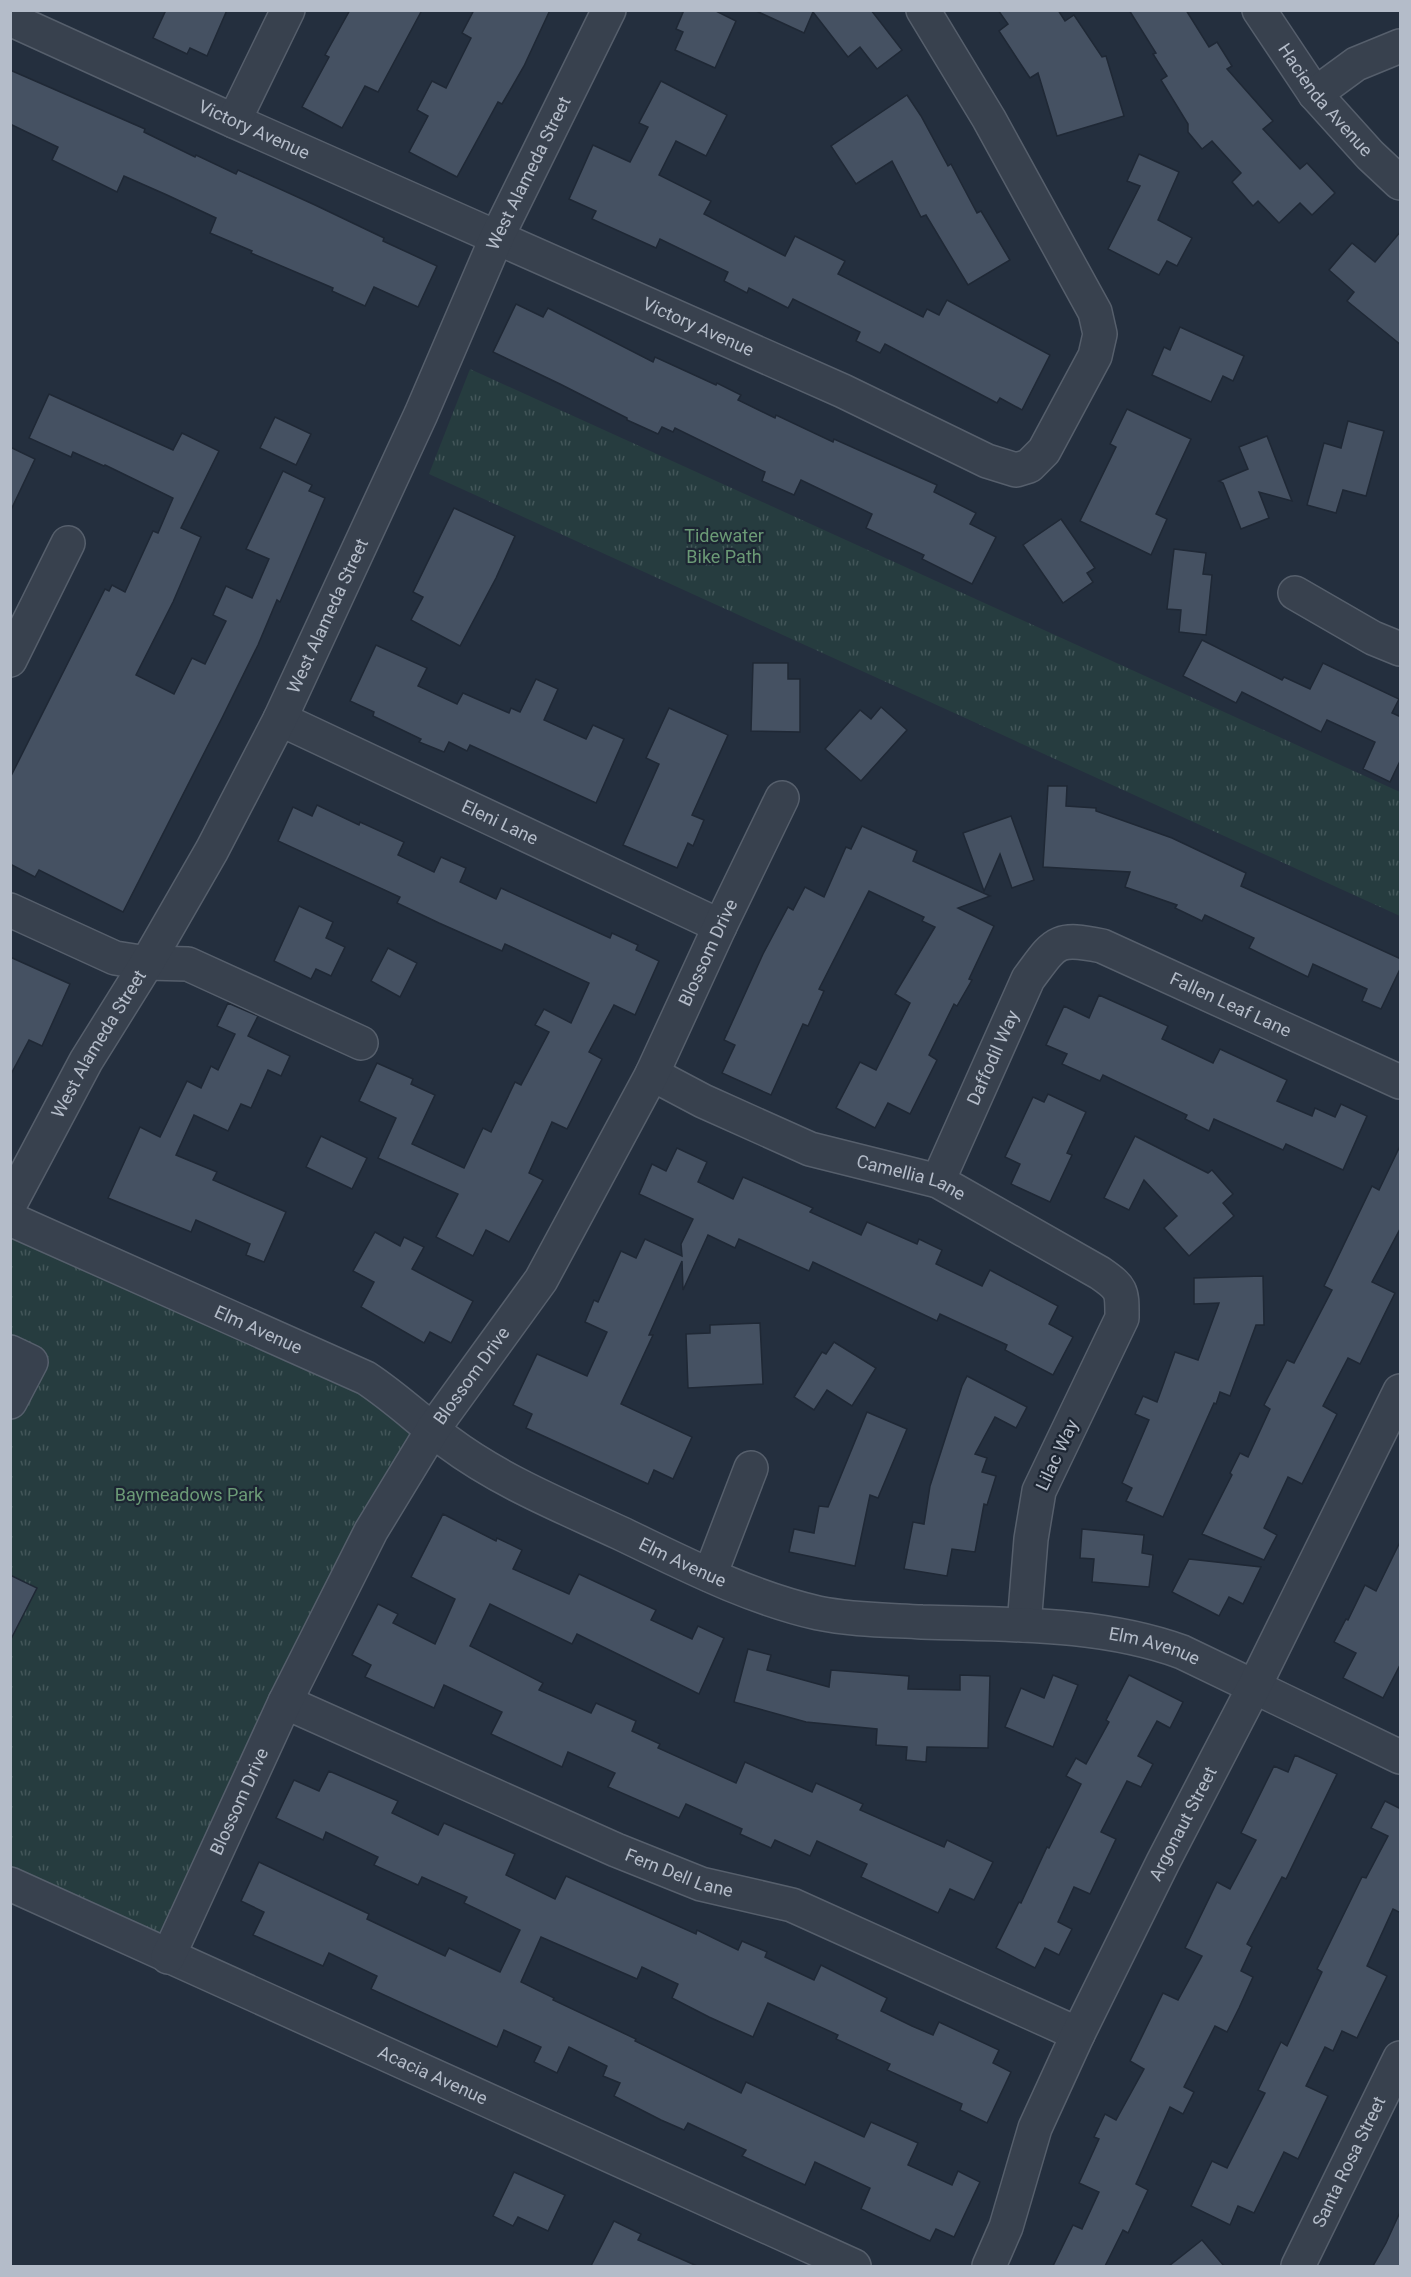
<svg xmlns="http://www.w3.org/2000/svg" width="1411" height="2277" viewBox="0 0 1411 2277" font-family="Roboto,sans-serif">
	<defs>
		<pattern id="grass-tufts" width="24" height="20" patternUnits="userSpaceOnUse" patternTransform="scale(1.5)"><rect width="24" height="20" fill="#263c3f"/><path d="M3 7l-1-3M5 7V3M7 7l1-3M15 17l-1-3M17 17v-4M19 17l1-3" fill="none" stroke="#435659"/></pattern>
	</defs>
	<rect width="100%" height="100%" fill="#242f3e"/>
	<g fill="url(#grass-tufts)">
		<polygon points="470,369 1400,792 1400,916 429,474"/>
		<polygon points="11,1219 433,1429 168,1957 11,1884"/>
	</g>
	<g fill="#455162" stroke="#1f2835" stroke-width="1.5">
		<polygon points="166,10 227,10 207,56 190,48 187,54 153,38"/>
		<polygon points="350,10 422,10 378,92 365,86 342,128 302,107 329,57 325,55"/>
		<polygon points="474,10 550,10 524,66 502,104 498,102 457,177 409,152 428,116 417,110 432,81 446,88 471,38 462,33"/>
		<polygon points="684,10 714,10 736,21 715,68 675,50 683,32 676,29"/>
		<polygon points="754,10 871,10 902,50 877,69 860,47 848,57 813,12 804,33"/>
		<polygon points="998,10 1058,10 1065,21 1074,15 1102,57 1106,56 1124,116 1057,136 1038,73 1030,78 999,31 1008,24"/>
		<polygon points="1129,10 1186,10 1209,47 1217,42 1232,66 1227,69 1273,121 1263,129 1300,169 1307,163 1335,193 1312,215 1300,203 1279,223 1258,201 1253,206 1232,182 1241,173 1212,141 1202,149 1188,132 1188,124 1161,80 1167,76 1153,54 1156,53"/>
		<polygon points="10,70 145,129 144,132 195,157 196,155 236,174 238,170 315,205 384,238 383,241 437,266 418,307 374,287 365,306 332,291 333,288 251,253 252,251 210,233 216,218 167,195 124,176 117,192 52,160 58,147 10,124"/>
		<polygon points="661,81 727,115 706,156 676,141 659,175 711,201 704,214 785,256 795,236 845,261 838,274 923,317 927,309 939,315 947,300 1050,355 1022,410 1000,398 997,403 885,344 880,353 856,341 860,332 793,299 788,308 749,288 747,293 724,281 728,272 660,239 656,248 592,219 596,211 569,199 593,145 630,162 648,127 639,123"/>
		<polygon points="907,95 921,116 948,166 951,164 977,213 981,211 1010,260 968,285 926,215 921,217 892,161 856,184 831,146"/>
		<polygon points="1139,154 1179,172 1158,220 1192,238 1177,266 1167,261 1159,275 1108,249 1140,186 1127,181"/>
		<polygon points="1401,231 1401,345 1347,301 1354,292 1329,270 1352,243 1375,262"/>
		<polygon points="516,304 543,317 548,308 653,362 655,357 716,385 717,383 741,395 738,400 775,418 776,415 833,442 834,439 937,485 934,492 976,513 970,524 996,537 972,584 922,559 924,555 866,528 872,514 801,480 794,495 762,481 765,472 675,428 673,432 662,427 658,434 627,420 627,418 560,384 493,352"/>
		<polygon points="1180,327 1244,356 1233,381 1223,376 1211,402 1152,375 1164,347 1170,350"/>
		<polygon points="49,394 173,450 182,433 219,451 181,528 201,537 173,602 136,675 174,694 192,658 205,664 226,621 213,615 226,586 252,598 269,559 246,549 283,471 312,485 309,491 325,498 280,602 277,600 258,645 222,718 123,912 39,870 35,877 10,864 10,778 105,589 109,591 112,585 125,592 153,531 158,533 173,498 105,465 104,466 73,452 71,457 29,438"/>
		<polygon points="1127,409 1191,439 1156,514 1167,519 1151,555 1080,521 1116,447 1110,444"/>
		<polygon points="275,417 311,434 296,465 260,448"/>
		<polygon points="1348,421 1384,431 1366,496 1343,490 1336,513 1307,505 1324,443 1341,448"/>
		<polygon points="1267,436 1292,501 1259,492 1269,518 1241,529 1223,483 1219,481 1248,469 1239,447"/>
		<polygon points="10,447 35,459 10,512"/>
		<polygon points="454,508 515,536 496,578 460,646 411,620 423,597 413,592"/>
		<polygon points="1061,519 1095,568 1087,573 1093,582 1063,603 1023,545"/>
		<polygon points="1174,549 1206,553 1203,574 1212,575 1206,635 1179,632 1181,610 1167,609"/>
		<polygon points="1202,640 1282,680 1284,677 1310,689 1323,663 1399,699 1392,713 1401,717 1401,759 1390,782 1363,769 1375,742 1327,720 1321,732 1242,692 1236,703 1183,676"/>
		<polygon points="376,645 427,668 418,686 457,704 463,693 509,713 511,708 520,712 536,679 558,689 544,720 586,739 593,725 624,739 596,803 470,745 467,751 449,742 444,752 419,742 421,739 373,716 374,712 350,701"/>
		<polygon points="753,663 788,663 788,679 800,679 800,732 751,731"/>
		<polygon points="881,707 907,730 861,781 825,749 860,710 871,719"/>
		<polygon points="669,708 728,735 692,815 704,820 693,846 688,843 677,868 623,845 659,764 646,758"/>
		<polygon points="1048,786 1067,786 1066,806 1096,808 1096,811 1172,838 1246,873 1241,886 1401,959 1401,967 1381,1009 1362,1001 1367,989 1313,964 1308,977 1249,948 1254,938 1205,915 1202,921 1175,908 1177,905 1125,887 1130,872 1043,867"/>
		<polygon points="317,805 359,825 360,822 404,842 398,855 434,872 441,857 466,868 460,882 496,899 501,888 610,938 612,933 638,945 636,950 659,961 635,1015 614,1005 589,1052 602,1059 567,1129 552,1122 529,1173 543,1180 509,1242 486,1230 473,1256 436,1237 458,1194 378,1158 396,1118 359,1101 377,1063 413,1079 411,1084 435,1095 412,1144 464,1168 483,1128 491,1132 515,1082 521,1085 549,1032 535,1025 544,1009 571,1023 589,983 505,944 502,951 439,923 397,903 400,897 278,841 293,807 312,816"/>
		<polygon points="1011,816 1034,880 1012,888 1000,854 984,891 963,833"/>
		<polygon points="862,826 917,851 913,861 990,896 958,908 994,926 969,979 972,980 957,1006 954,1004 929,1055 937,1060 910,1114 888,1103 875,1128 836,1108 860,1062 876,1070 910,1003 895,994 935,927 922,921 924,917 869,891 819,989 824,991 808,1026 803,1024 771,1095 722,1073 735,1045 724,1040 763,954 788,907 793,910 805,887 824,897 846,847 851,849"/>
		<polygon points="299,906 333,922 326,938 345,947 331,976 316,969 311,979 274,961"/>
		<polygon points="388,948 417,963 400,997 371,981"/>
		<polygon points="10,957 70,984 42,1046 29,1040 10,1076"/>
		<polygon points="1099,995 1168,1026 1162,1039 1213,1063 1220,1049 1287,1080 1277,1101 1312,1116 1315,1108 1335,1117 1341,1104 1367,1116 1343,1170 1286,1144 1283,1150 1214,1119 1209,1131 1185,1119 1187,1115 1103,1075 1100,1081 1062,1064 1067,1054 1046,1045 1064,1006 1089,1018"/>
		<polygon points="228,1003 258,1016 248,1036 290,1056 281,1076 268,1070 251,1108 241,1104 228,1131 194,1115 176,1155 217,1172 213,1180 286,1212 264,1262 246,1255 250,1244 196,1220 191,1232 108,1198 140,1127 160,1137 187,1081 201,1088 211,1066 218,1070 235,1034 217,1026"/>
		<polygon points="1048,1094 1086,1112 1067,1153 1072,1155 1050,1202 1011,1184 1020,1164 1005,1157 1033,1097 1044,1102"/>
		<polygon points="321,1136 367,1158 352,1189 306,1167"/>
		<polygon points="1135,1136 1208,1173 1212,1170 1233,1194 1223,1203 1234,1216 1189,1256 1164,1228 1177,1216 1144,1180 1129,1210 1104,1198"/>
		<polygon points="1401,1144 1401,1227 1372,1282 1395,1293 1360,1364 1348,1358 1323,1406 1337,1414 1302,1484 1288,1477 1264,1528 1277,1535 1264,1560 1202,1534 1232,1475 1230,1473 1240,1453 1248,1457 1270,1409 1264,1405 1287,1360 1294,1363 1332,1290 1324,1286 1372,1186 1379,1190"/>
		<polygon points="677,1148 707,1162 698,1182 733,1199 743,1177 813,1208 810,1212 861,1235 867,1222 917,1244 919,1239 942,1250 936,1264 982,1286 990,1270 1058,1306 1049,1324 1073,1337 1053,1375 1005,1350 1007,1345 940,1314 937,1321 813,1262 809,1271 739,1239 735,1248 708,1235 683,1290 682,1261 649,1335 653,1335 621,1404 692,1437 673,1479 654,1470 648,1484 526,1428 532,1414 513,1405 537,1354 587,1376 607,1332 585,1322 594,1300 598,1302 621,1251 636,1258 645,1239 682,1256 681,1244 693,1219 639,1194 652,1164 666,1171"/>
		<polygon points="375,1232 400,1246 404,1237 424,1247 412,1269 473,1301 451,1343 430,1332 424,1343 361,1307 374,1282 353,1271"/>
		<polygon points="1263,1276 1264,1325 1256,1325 1230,1396 1220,1392 1216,1404 1214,1403 1163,1517 1126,1501 1132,1488 1122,1483 1149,1420 1135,1414 1143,1396 1157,1402 1175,1352 1198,1360 1219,1303 1194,1304 1194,1278"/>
		<polygon points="760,1323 763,1384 688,1388 686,1334 710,1333 710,1325"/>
		<polygon points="834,1342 876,1368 852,1406 827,1390 814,1410 794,1397 822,1352 826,1354"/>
		<polygon points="967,1376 1027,1407 1016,1428 995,1417 975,1454 987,1458 982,1472 996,1476 987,1505 984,1504 975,1552 952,1549 947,1576 904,1569 913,1522 924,1524 930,1486 962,1386"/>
		<polygon points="867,1412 907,1429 878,1498 870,1495 855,1566 789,1552 794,1529 814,1533 819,1506 828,1507"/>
		<polygon points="443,1514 496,1541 497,1538 522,1550 513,1569 569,1594 579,1574 656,1610 651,1620 692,1639 698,1626 724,1638 699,1694 577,1634 572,1644 490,1604 470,1646 543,1683 539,1690 591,1713 596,1703 636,1721 632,1731 660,1744 658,1748 736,1783 745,1762 812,1792 816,1783 863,1804 860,1810 944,1847 947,1840 993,1862 974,1900 950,1889 938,1913 861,1877 867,1864 817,1841 810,1856 775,1840 771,1848 740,1834 742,1829 686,1804 679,1818 608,1787 615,1773 568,1752 562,1767 491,1734 502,1712 444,1685 434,1708 365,1677 371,1665 352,1655 378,1604 398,1614 393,1623 435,1644 455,1599 411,1577"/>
		<polygon points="1082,1529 1144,1535 1142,1553 1153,1555 1149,1587 1092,1582 1094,1559 1080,1558"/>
		<polygon points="1401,1540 1401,1663 1383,1698 1343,1678 1356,1653 1334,1642 1346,1619 1348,1620 1365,1585 1376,1591"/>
		<polygon points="1189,1559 1261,1567 1243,1604 1229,1597 1219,1616 1172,1592"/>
		<polygon points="10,1575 37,1588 10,1641"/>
		<polygon points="748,1649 771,1655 767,1670 829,1687 831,1670 909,1676 908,1689 960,1690 960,1675 990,1676 988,1748 927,1747 926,1762 906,1760 907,1747 876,1745 877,1729 806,1722 734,1702"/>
		<polygon points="1053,1675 1078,1685 1053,1747 1005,1727 1021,1688 1044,1698"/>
		<polygon points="1129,1675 1183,1702 1170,1728 1157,1721 1138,1756 1153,1764 1141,1787 1127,1781 1101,1832 1116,1839 1090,1894 1074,1887 1058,1922 1072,1929 1059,1955 1045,1948 1035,1968 996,1948 1019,1902 1021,1903 1047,1847 1049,1848 1081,1784 1066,1776 1076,1758 1086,1764 1109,1722 1106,1720"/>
		<polygon points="1295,1755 1337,1774 1286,1879 1282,1877 1247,1944 1252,1947 1241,1971 1253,1977 1239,2008 1227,2032 1215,2026 1184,2087 1194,2092 1183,2114 1170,2107 1136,2184 1148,2190 1128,2233 1123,2230 1105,2266 1053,2266 1073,2225 1082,2229 1099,2192 1079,2183 1099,2139 1094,2137 1105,2114 1116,2120 1144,2069 1130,2061 1163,1993 1178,2000 1202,1956 1185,1948 1217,1882 1230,1889 1256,1840 1241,1833 1274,1766 1288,1772"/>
		<polygon points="329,1771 398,1801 392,1813 438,1835 444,1823 515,1854 506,1875 555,1899 566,1876 696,1934 697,1930 738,1950 742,1941 767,1952 765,1957 814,1980 821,1965 887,1998 881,2011 912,2026 933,2035 939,2022 999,2050 993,2063 1011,2072 987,2123 960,2110 962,2104 887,2070 890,2064 836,2039 838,2035 768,2003 753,2037 709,2017 672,1998 678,1984 642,1967 637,1979 541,1937 521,1982 554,1998 553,2000 636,2039 635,2041 741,2093 746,2082 864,2137 871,2122 918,2143 908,2165 952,2185 958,2171 980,2182 954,2237 936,2229 930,2241 861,2209 870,2188 815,2162 805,2185 742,2156 746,2150 688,2123 684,2130 661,2120 614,2096 620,2083 603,2076 607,2066 569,2047 557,2073 534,2062 541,2047 504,2030 497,2047 371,1989 377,1976 329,1953 323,1966 253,1935 264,1912 241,1901 259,1862 369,1914 367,1919 445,1956 449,1948 500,1972 520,1930 464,1903 467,1897 422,1877 418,1885 374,1865 378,1857 326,1832 323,1840 276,1818 294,1780 319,1791"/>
		<polygon points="1385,1801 1401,1809 1401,1913 1393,1909 1367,1966 1387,1976 1357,2038 1342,2031 1333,2051 1325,2047 1306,2086 1328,2096 1298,2159 1284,2152 1254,2213 1238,2206 1230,2225 1191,2206 1212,2161 1227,2168 1265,2093 1258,2090 1281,2042 1287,2046 1322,1972 1317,1969 1362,1877 1366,1878 1388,1836 1371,1828"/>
		<polygon points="514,2172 565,2195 548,2231 518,2217 513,2226 493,2216"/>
		<polygon points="1401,2210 1401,2266 1373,2266 1386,2243"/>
		<polygon points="614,2221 641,2234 638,2240 697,2266 591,2266"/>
		<polygon points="1202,2240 1224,2266 1169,2266"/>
	</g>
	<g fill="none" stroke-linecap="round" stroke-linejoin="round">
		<defs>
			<g id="minor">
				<path id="s1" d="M1259 10 1315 94 1370 155 1400 183"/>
				<path id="s2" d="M10 19 234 121 843 391 987 461 1016 470 1029 466 1044 451 1095 356 1100 334 1095 312 989 119 923 10"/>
				<polyline points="1315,94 1356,64 1400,46"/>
				<polyline points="234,121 288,10"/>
				<polyline points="1295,593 1373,638 1400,649"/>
				<polyline points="10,660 68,543"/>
				<path id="s3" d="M280 719 720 926"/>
				<polyline points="10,910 115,958 147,963 188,964 361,1043"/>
				<path id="s4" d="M652 1074 703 1101 810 1149 938 1181 1100 1273C1123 1289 1122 1291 1122 1318L1039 1491 1031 1539 1024 1625"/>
				<path id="s5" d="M938 1181 1028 979C1055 943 1055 936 1102 946L1400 1082"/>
				<path id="s6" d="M10 1204 86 1061 147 963 212 850 280 719 421 414 497 237 609 10"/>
				<path id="s7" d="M10 1219 366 1378C395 1397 420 1421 448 1442 500 1481 562 1506 620 1533 685 1564 748 1597 818 1613 852 1620 887 1620 922 1622 1009 1625 1099 1622 1182 1652L1400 1757"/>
				<polyline points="10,1352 31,1362 10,1402"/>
				<polyline points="710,1575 751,1468"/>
				<path id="s8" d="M285 1702 616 1850 701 1884 792 1905 1078 2034"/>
				<path id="s9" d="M10 1884 854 2266"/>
				<path id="s10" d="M168 1957 285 1702 371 1531 433 1429 541 1280 652 1074 720 926 782 798"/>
				<path id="s11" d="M989 2266 1006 2227 1035 2128 1078 2034 1163 1862 1254 1687 1400 1391"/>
				<path id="s12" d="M1298 2266 1400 2058"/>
			</g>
		</defs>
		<use href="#minor" stroke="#565f6c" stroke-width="36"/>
		<use href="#minor" stroke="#38414e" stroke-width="33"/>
	</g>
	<g text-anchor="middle" stroke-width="4.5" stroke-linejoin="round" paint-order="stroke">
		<g font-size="18" fill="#b4bcc9" stroke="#1d2633">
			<text dy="6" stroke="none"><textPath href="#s1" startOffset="112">Hacienda Avenue</textPath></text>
			<text dy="6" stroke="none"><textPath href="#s2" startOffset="268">Victory Avenue</textPath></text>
			<text dy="6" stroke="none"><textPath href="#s6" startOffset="1155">West Alameda Street</textPath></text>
			<text dy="6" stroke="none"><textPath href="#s2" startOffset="754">Victory Avenue</textPath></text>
			<text dy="6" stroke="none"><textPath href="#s6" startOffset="669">West Alameda Street</textPath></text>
			<text dy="6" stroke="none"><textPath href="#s3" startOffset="243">Eleni Lane</textPath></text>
			<text dy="6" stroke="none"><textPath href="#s10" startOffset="1143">Blossom Drive</textPath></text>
			<text dy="6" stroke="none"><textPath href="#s5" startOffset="453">Fallen Leaf Lane</textPath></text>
			<text dy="6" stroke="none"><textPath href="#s6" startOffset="183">West Alameda Street</textPath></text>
			<text dy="6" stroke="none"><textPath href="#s5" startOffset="135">Daffodil Way</textPath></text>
			<text dy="6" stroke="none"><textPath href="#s4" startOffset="280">Camellia Lane</textPath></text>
			<text dy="6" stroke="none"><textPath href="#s7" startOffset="272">Elm Avenue</textPath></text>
			<text dy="6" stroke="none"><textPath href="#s10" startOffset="657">Blossom Drive</textPath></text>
			<text transform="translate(1057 1455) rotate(-65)" y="6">Lilac Way</text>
			<text dy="6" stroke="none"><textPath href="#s7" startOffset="758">Elm Avenue</textPath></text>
			<text dy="6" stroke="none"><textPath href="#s7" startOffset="1242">Elm Avenue</textPath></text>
			<text dy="6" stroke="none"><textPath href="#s10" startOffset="171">Blossom Drive</textPath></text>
			<text dy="6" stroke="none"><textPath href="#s11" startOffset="484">Argonaut Street</textPath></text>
			<text dy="6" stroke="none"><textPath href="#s8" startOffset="430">Fern Dell Lane</textPath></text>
			<text dy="6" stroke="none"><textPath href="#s9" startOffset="464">Acacia Avenue</textPath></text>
			<text dy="6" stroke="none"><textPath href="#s12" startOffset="116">Santa Rosa Street</textPath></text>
		</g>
		<g font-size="18" fill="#6b9a76" stroke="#1d2633">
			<text x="724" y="542">Tidewater<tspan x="724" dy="21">Bike Path</tspan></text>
			<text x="189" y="1501">Baymeadows Park</text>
		</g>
	</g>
	<rect width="1411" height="2277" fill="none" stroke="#b4bcc9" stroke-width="24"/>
</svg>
